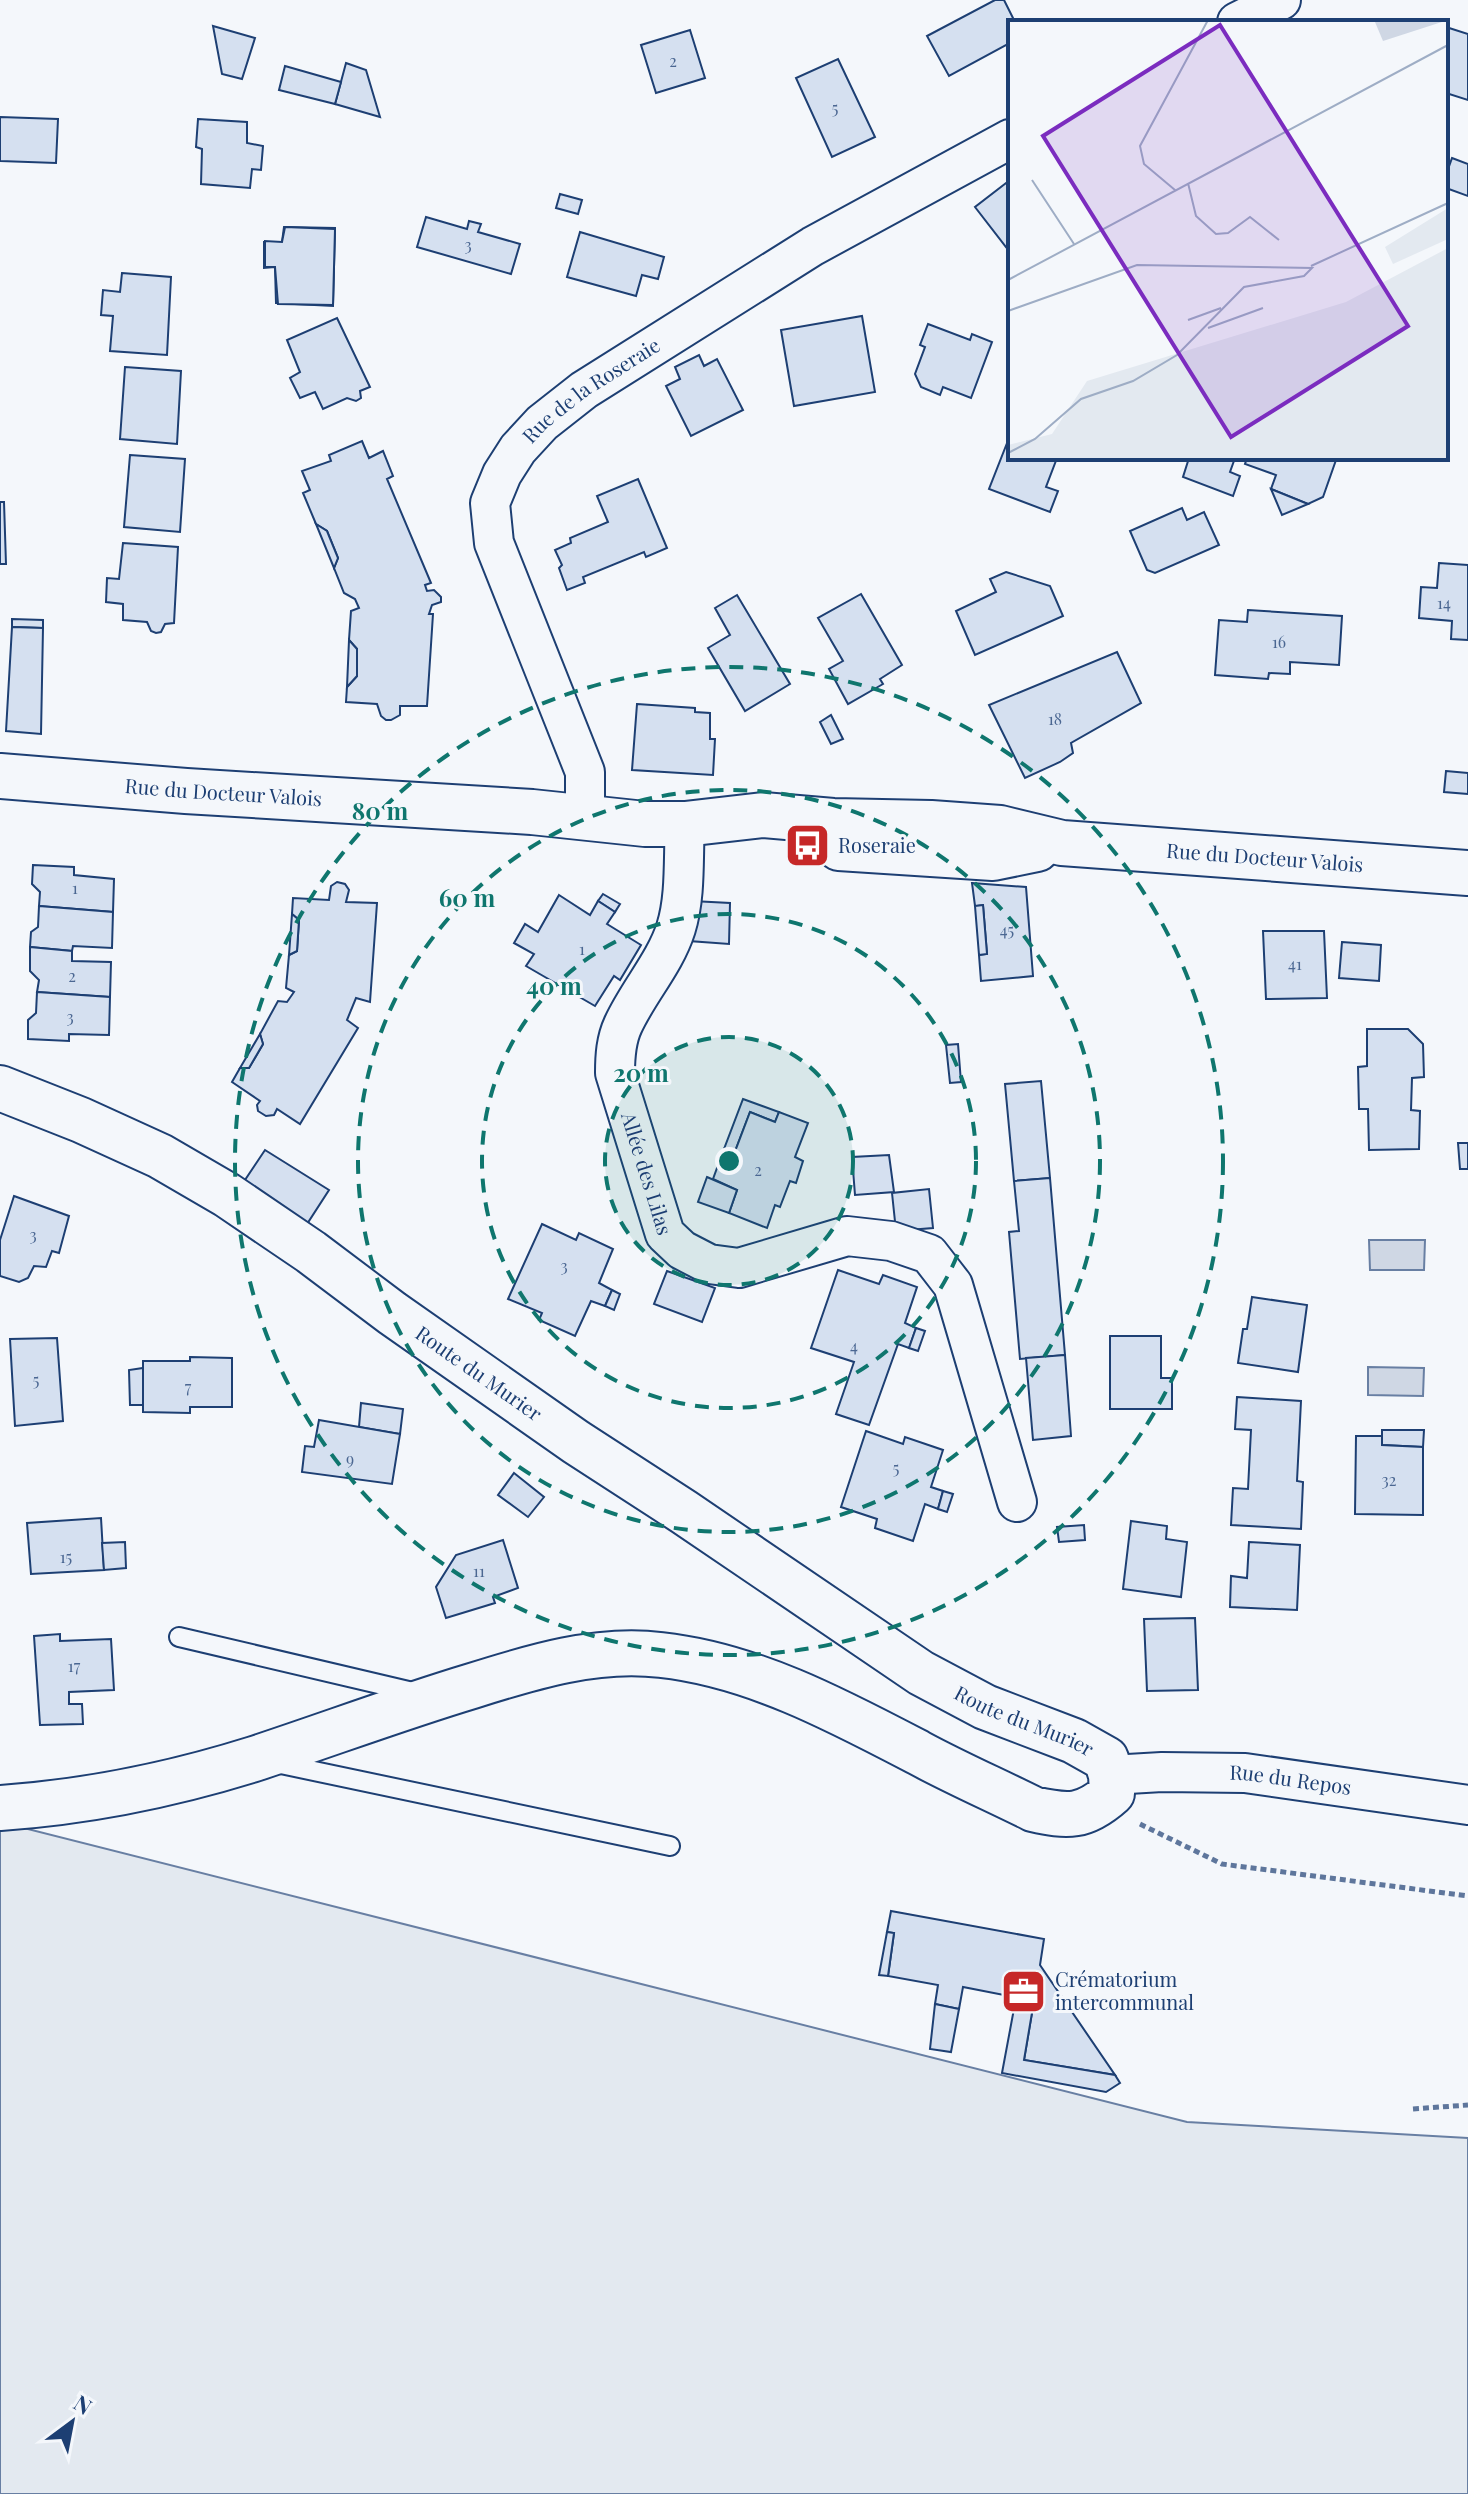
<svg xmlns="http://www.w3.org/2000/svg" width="1468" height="2494" viewBox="0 0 1468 2494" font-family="'Playfair Display',serif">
	<rect width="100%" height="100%" fill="#f4f7fb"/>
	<polygon fill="#e3e9f0" stroke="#687fa3" stroke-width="2" points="0,1822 1187,2122 1468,2138 1468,2494 0,2494"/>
	<g fill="#cfd7e4" stroke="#687fa3" stroke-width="2">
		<polygon points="1369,1240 1425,1240 1424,1270 1370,1270"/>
		<polygon points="1368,1367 1424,1368 1423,1396 1368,1395"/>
	</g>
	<g fill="#d5e0f0" stroke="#1d3f73" stroke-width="2">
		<polygon points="995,0 1004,0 1015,22 1010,22 1010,43 949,76 927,36"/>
		<polygon points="213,26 255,38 242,79 222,74"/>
		<polygon points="1446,27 1468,34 1468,100 1446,93"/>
		<polygon points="690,30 705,78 656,93 641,45"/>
		<polygon points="838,59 875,137 832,157 796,78"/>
		<polygon points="346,63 366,70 380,117 335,104"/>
		<polygon points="285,66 341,82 335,104 279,90"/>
		<polygon points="0,117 58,119 56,163 0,161"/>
		<polygon points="198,119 247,122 247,143 263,146 261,170 252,169 250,188 201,184 202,149 196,147"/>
		<polygon points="1452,158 1468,164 1468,196 1446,188 1446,175"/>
		<polygon points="1010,180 1010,244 1006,247 975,207"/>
		<polygon points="560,194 582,200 578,214 556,208"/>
		<polygon points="426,217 467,229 469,221 481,224 478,232 520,244 511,274 417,247"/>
		<polygon points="284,227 335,228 333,306 276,303 275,267 264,268 264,242 282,242"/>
		<polygon points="285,227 335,229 333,305 278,304 275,267 265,267 265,241 282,242"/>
		<polygon points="580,232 664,257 658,279 642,275 636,296 567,277"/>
		<polygon points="122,273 171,277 167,355 110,351 113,316 101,315 103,290 120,292"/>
		<polygon points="862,316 875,392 794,406 781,330"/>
		<polygon points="337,318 370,387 360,391 361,398 356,401 347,398 323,409 315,392 300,398 290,378 300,372 287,340"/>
		<polygon points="928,324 970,340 972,334 992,342 971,398 943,387 940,395 921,387 915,374 925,347 920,345"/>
		<polygon points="699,355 704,366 717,359 743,410 691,436 666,386 680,379 675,367"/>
		<polygon points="125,367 181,371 177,444 120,439"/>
		<polygon points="1009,438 1010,458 1057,458 1046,487 1058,491 1050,512 989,489"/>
		<polygon points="362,441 369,458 383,451 393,476 387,479 431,583 425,585 427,591 434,590 441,597 441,602 432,605 429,614 433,614 427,706 400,706 400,715 391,720 386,720 381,716 377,704 346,702 347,687 357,676 357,649 349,640 351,611 359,608 355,599 344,593 334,568 338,558 327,531 316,524 303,493 310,490 302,471 331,461 329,455"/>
		<polygon points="130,455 185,459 180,532 124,527"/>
		<polygon points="1189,458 1235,458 1230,472 1240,476 1233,496 1183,477"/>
		<polygon points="1247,458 1332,458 1336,460 1323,497 1308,504 1271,489 1276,475 1245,464"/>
		<polygon points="638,479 667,548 646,557 644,552 583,577 585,583 567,590 559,568 562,565 555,550 571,543 570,538 608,522 597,496"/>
		<polygon points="1271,489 1308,504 1282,515"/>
		<polygon points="0,502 4,502 6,564 0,564"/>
		<polygon points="1182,508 1187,520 1204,512 1219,545 1155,573 1147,570 1130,531"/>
		<polygon points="316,524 327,531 338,558 334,568"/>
		<polygon points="123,543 178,547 174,623 165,624 161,632 156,633 151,631 147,622 123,620 123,604 106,602 107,578 119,579"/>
		<polygon points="1439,563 1468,565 1468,640 1451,639 1452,621 1419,618 1421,587 1437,588"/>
		<polygon points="1006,572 1050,586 1063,616 975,655 956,611 996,592 990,579"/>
		<polygon points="861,594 902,665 880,679 883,684 848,704 829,669 843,661 818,618"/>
		<polygon points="737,595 790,684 745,711 708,648 730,635 715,608"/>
		<polygon points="1248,610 1342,616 1339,665 1290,662 1290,674 1269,673 1268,679 1215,675 1219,620 1247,622"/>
		<polygon points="12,619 43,620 43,628 12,627"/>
		<polygon points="12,627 43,628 41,734 6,731"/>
		<polygon points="349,640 357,649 357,676 347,687"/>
		<polygon points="1117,652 1141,703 1071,743 1073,753 1060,762 1025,778 989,705"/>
		<polygon points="637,704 695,708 695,712 710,713 710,739 715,739 713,775 632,770"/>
		<polygon points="831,715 843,739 831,744 820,722"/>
		<polygon points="1446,771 1468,773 1468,794 1444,792"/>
		<polygon points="33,865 74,867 74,875 114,879 113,912 39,906 40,892 32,884"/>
		<polygon points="337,882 345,884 349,890 346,902 377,903 370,1002 356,998 347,1020 358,1028 300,1124 277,1109 274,1115 266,1116 258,1111 257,1105 260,1101 232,1082 240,1068 249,1068 263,1044 260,1034 278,1001 287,1002 294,992 286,988 289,955 297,951 299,920 292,914 293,898 329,900 331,886"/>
		<polygon points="972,883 1026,887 1033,976 981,981 979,955 987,954 983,905 975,906"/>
		<polygon points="603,894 620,904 615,912 598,901"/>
		<polygon points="559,895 590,915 598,901 615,912 607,924 641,945 620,980 614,976 595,1006 526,966 534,954 514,943 525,924 538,932"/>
		<polygon points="692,901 730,903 729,944 689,941"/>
		<polygon points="983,905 987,954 979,955 975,906"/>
		<polygon points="39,906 113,912 112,948 73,946 72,951 30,947 31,932 38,927"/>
		<polygon points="292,914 299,920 297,951 289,955"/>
		<polygon points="1263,931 1324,931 1327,998 1266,999"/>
		<polygon points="1342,942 1381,945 1379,981 1339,978"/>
		<polygon points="30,947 72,951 72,961 111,962 110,997 37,992 39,980 30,971"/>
		<polygon points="37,992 110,997 109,1035 69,1034 69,1041 28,1039 28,1020 36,1013"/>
		<polygon points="1367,1029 1408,1029 1423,1044 1424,1077 1412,1078 1411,1110 1420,1111 1419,1149 1369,1150 1368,1109 1359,1109 1358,1067 1367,1066"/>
		<polygon points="260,1034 263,1044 249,1068 240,1068"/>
		<polygon points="958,1044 961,1082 950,1083 946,1045"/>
		<polygon points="1041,1081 1050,1178 1014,1181 1005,1084"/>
		<polygon points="743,1099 779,1112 775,1122 750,1112 734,1154 724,1149"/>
		<polygon points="750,1112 775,1122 779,1112 808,1123 795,1157 803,1161 796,1183 790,1181 780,1207 775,1205 767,1228 729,1213 737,1190 713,1179 724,1149 734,1154"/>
		<polygon points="1458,1143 1468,1143 1468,1169 1460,1169"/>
		<polygon points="265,1150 329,1190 307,1224 243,1183"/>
		<polygon points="889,1155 894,1192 855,1195 852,1157"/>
		<polygon points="707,1177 737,1190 729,1213 698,1202"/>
		<polygon points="1050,1178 1065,1355 1020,1359 1009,1232 1019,1231 1014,1181"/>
		<polygon points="929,1189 933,1228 896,1231 892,1193"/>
		<polygon points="14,1196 69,1216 59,1253 52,1251 46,1267 34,1266 28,1278 19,1282 0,1276 0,1240"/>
		<polygon points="542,1224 576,1240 579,1233 613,1249 599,1283 612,1290 605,1306 591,1301 575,1336 539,1320 542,1313 508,1299"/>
		<polygon points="838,1270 879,1284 883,1275 917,1287 905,1323 916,1328 909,1348 898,1344 869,1425 836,1414 854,1362 811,1348"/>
		<polygon points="667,1271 715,1288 702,1322 654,1304"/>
		<polygon points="612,1290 620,1294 614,1310 605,1306"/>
		<polygon points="1252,1297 1307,1305 1298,1372 1238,1363 1243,1329 1247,1329"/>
		<polygon points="916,1328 925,1331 918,1351 909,1348"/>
		<polygon points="1110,1336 1161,1336 1161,1378 1172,1378 1172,1409 1110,1409"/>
		<polygon points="57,1338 63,1421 15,1426 10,1339"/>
		<polygon points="1065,1355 1071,1436 1033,1440 1026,1358"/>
		<polygon points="190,1357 232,1358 232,1407 190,1407 190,1413 143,1412 143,1361 190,1361"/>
		<polygon points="143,1368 143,1405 130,1405 129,1370"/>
		<polygon points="1237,1397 1301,1401 1297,1481 1303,1482 1301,1529 1231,1525 1233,1488 1248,1489 1251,1430 1235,1429"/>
		<polygon points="361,1403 403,1409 400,1434 359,1427"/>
		<polygon points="319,1420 400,1434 392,1484 302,1472 305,1446 314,1447"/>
		<polygon points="1382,1430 1424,1430 1423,1447 1382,1445"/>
		<polygon points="866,1431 903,1444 905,1437 943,1450 931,1487 943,1491 938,1509 925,1504 913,1541 875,1528 877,1519 841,1507"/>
		<polygon points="1356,1436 1382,1436 1382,1445 1423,1447 1423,1515 1355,1514"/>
		<polygon points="514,1473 544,1497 528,1517 498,1495"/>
		<polygon points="943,1491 953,1494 947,1512 938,1509"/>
		<polygon points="101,1518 104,1570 31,1574 27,1523"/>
		<polygon points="1131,1521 1167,1526 1166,1539 1187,1542 1181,1597 1123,1589"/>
		<polygon points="1084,1525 1085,1540 1059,1542 1057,1527"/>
		<polygon points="503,1540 518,1588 493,1597 495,1603 446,1618 436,1587 456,1555"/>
		<polygon points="125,1542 126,1568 104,1570 102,1543"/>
		<polygon points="1249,1542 1300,1545 1297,1610 1230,1607 1231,1576 1247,1578"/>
		<polygon points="1195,1618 1198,1690 1147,1691 1144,1619"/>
		<polygon points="60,1634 60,1641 111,1639 114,1690 69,1692 69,1704 82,1704 83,1724 40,1725 34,1636"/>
		<polygon points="891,1911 1044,1939 1040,1965 1115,2075 1024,2060 1034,2001 963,1987 959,2009 935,2004 938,1985 888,1976 894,1933 887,1932"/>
		<polygon points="887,1932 894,1933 888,1976 879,1975"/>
		<polygon points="1016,1998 1034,2001 1024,2060 1115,2075 1120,2083 1106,2092 1002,2073"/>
		<polygon points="935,2004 959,2009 951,2052 930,2049"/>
	</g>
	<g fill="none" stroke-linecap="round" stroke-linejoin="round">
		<defs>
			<g id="service">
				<polyline points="179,1637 417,1693"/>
				<polyline points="276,1763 670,1846"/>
			</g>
			<g id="minor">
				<polyline points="1237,22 1281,0"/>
				<path id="s1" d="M585 818V772L494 543 490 503 502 474 518 449 542 423 584 390 813 246 1010 139"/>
				<path id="s2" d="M685 824C683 857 686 896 676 928 665 963 638 992 623 1025 616 1040 615 1056 615 1073L665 1234 682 1250 709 1264 739 1268 847 1236 891 1241 929 1254 953 1285 1017 1502"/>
				<path id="s3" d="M1111 1775 1162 1772 1245 1773 1468 1805"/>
			</g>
			<g id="tertiary">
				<path id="s4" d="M0 1088 81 1120 160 1156 227 1195 311 1252 392 1313 576 1442 684 1512 921 1673 985 1707 1074 1741 1106 1759 1111 1775 1112 1793C1084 1818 1068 1817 1033 1809 995 1790 956 1773 919 1753 839 1711 753 1665 661 1655 597 1647 532 1667 472 1686 399 1708 327 1735 254 1759 171 1785 87 1802 0 1808"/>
			</g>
			<g id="secondary">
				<path id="s5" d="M0 776 186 791 532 812 645 824H685L763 815 833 821 931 823 1000 828 1062 843 1468 873"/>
				<polyline points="839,848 993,858 1037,849"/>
			</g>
		</defs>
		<use href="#service" stroke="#1d3f73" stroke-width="22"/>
		<use href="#minor" stroke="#1d3f73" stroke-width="42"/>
		<use href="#tertiary" stroke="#1d3f73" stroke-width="48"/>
		<use href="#secondary" stroke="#1d3f73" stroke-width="48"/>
		<g stroke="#5e769c" stroke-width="5" stroke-dasharray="6 4" stroke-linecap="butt">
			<polyline points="1140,1824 1222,1864 1468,1896"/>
			<polyline points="1413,2109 1468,2105"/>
		</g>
		<use href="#service" stroke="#f4f7fb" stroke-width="18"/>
		<use href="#minor" stroke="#f4f7fb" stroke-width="38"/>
		<use href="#tertiary" stroke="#f4f7fb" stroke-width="44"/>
		<use href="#secondary" stroke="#f4f7fb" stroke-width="44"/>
	</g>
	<circle cx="729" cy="1161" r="124" fill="#0f766e" fill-opacity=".12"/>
	<g fill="none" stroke="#0f766e" stroke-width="4" stroke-dasharray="14 10">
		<circle cx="729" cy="1161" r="124"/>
		<circle cx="729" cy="1161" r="247"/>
		<circle cx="729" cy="1161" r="371"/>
		<circle cx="729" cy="1161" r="494"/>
	</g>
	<defs>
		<symbol id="bus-square" viewBox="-11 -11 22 22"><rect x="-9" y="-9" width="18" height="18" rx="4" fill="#c62828" stroke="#f4f7fb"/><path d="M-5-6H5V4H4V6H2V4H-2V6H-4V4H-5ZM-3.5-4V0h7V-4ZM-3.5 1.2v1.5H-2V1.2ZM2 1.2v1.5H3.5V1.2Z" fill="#fff"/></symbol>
		<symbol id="office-square" viewBox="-11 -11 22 22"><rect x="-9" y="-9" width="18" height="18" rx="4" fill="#c62828" stroke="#f4f7fb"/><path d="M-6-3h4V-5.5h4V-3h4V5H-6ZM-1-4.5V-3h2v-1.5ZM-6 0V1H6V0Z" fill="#fff"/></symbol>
	</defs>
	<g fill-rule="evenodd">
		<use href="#bus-square" x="782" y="820" width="51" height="51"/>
		<use href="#office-square" x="998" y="1966" width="51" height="51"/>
	</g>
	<g text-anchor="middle" stroke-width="6" stroke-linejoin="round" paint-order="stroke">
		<g font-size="16" fill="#4b6792">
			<text x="673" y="67">2</text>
			<text x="835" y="114">5</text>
			<text x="468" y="251">3</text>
			<text x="1444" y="609">14</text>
			<text x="1279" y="648">16</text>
			<text x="1055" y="725">18</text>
			<text x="75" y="894">1</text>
			<text x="1007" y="936">45</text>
			<text x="582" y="955">1</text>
			<text x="1295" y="970">41</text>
			<text x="72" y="982">2</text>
			<text x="70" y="1023">3</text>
			<text x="758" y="1176">2</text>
			<text x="33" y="1241">3</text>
			<text x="564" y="1272">3</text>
			<text x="854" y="1352">4</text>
			<text x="36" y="1386">5</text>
			<text x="188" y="1393">7</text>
			<text x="350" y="1465">9</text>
			<text x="896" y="1474">5</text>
			<text x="1389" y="1486">32</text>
			<text x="66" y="1563">15</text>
			<text x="479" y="1577">11</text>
			<text x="74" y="1672">17</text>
		</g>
		<g font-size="20" fill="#1d3f73" stroke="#f4f7fb">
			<text dy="7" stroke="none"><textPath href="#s1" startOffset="488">Rue de la Roseraie</textPath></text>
			<text dy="7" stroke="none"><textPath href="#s5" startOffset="224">Rue du Docteur Valois</textPath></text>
			<text dy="7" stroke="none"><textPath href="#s5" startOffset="1270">Rue du Docteur Valois</textPath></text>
			<text dy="7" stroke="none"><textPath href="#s2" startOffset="370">Allée des Lilas</textPath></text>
			<text dy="7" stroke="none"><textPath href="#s4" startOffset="560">Route du Murier</textPath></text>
			<text dy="7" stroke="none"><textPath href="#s4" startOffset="1208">Route du Murier</textPath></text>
			<text dy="7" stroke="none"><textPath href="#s3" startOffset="180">Rue du Repos</textPath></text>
		</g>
		<g font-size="20" fill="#1d3f73" stroke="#f4f7fb" text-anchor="start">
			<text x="838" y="853">Roseraie</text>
			<text x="1055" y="1987">Crématorium<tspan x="1055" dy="23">intercommunal</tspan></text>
		</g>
	</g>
	<g transform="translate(1008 20)">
		<rect width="440" height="440" fill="#f4f7fb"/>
		<path d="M440 188V219L385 244 377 227ZM440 228V440H0V425L44 414 79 361 338 282Z" fill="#e3e9f0"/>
		<path d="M440 0 375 21 367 2 368 0Z" fill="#cfd7e4"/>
		<path fill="none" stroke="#9eadc5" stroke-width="2" d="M24 160 66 224M180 163 188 196 208 214 220 213 242 197 271 220M167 170 136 144 132 126 200 0M303 246 440 183M0 260 440 25M0 291 129 245 304 248 296 256 236 267 169 335 125 361 73 379 27 419 0 433M180 300 213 288M200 308 255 288"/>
		<path fill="#7b2cbf" fill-opacity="0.15" stroke="#7b2cbf" stroke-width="4" d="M212 5 400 306 223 417 35 116Z"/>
		<rect width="440" height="440" fill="none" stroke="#1d3f73" stroke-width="4"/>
	</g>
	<circle cx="729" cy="1161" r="12" fill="#0f766e" stroke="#f4f7fb" stroke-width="4"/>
	<g font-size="24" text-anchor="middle" font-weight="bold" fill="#0f766e" stroke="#f4f7fb" stroke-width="6" stroke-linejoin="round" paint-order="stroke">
		<text x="380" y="820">80 m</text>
		<text x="467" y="907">60 m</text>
		<text x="554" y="995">40 m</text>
		<text x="641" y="1082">20 m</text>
	</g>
	<g transform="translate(72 2422) rotate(32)" stroke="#f4f7fb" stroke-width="6" paint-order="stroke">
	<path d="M0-6L14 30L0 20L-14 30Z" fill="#1d3f73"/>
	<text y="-12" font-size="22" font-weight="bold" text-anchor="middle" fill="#1d3f73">N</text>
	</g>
</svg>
